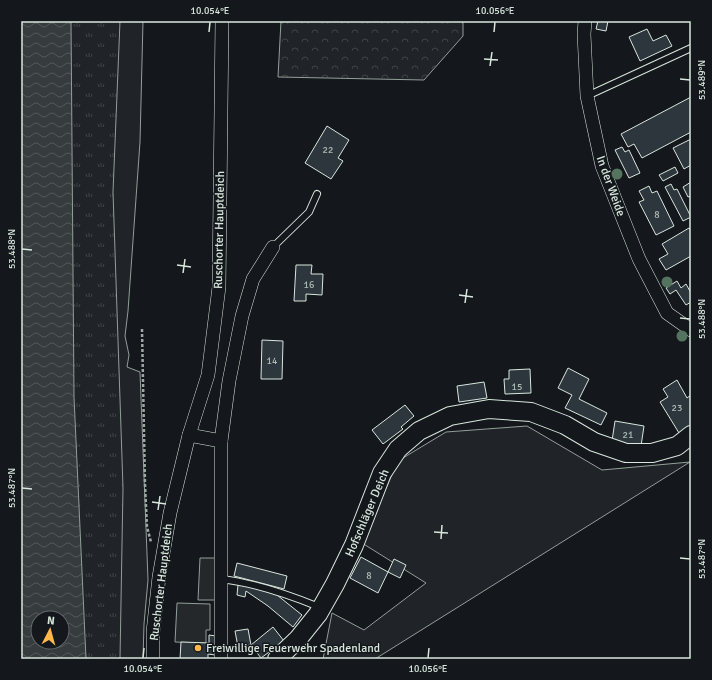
<svg xmlns="http://www.w3.org/2000/svg" width="712" height="680" viewBox="0 0 712 680" font-family="Signika,sans-serif">
	<defs>
		<pattern id="forest-crowns" width="20" height="18" patternUnits="userSpaceOnUse"><rect width="20" height="18" fill="#202428"/><path d="M2 6a3 3 0 1 1 6 0M12 15a3 3 0 1 1 6 0" fill="none" stroke="#404447"/></pattern>
		<pattern id="park-tufts" width="24" height="20" patternUnits="userSpaceOnUse"><rect width="24" height="20" fill="#202428"/><path d="M3 7l-1-3M5 7V3M7 7l1-3M15 17l-1-3M17 17v-4M19 17l1-3" fill="none" stroke="#404447"/></pattern>
		<pattern id="water-waves" width="16" height="10" patternUnits="userSpaceOnUse"><rect width="16" height="10" fill="#363b3e"/><path d="M0 5q4-4 8 0t8 0" fill="none" stroke="#525759"/></pattern>
	</defs>
	<rect width="100%" height="100%" fill="#14181c"/>
	<g fill="#202428" stroke="#939e99">
		<polygon points="71,21 143,21 140,142 128,311 125,336 129,355 127,367 140,372 148,580 144,624 143,659 86,659"/>
		<polygon points="527,426 602,470 690,462 375,659 323,659 332,613 364,630 426,583 362,543 398,461 446,432"/>
	</g>
	<polygon fill="url(#forest-crowns)" stroke="#939e99" points="281,21 463,21 463,36 424,80 278,77"/>
	<path fill="url(#park-tufts)" stroke="#939e99" fill-rule="evenodd" d="M21 21H120L113 192 123 488 120 659H21ZM38 618H62V642H38Z"/>
	<g fill="#24282b" stroke="#939e99">
		<polygon points="200,558 218,558 216,600 198,600"/>
		<polygon points="177,603 210,604 210,630 206,630 206,643 175,642"/>
	</g>
	<path fill="url(#water-waves)" stroke="#939e99" fill-rule="evenodd" d="M21 21H71L74 397 86 659H21ZM38 618H62V642H38Z"/>
	<g fill="#2c363c" stroke="#d8e6dc">
		<polygon points="598,21 608,21 606,31 596,29"/>
		<polygon points="647,29 653,41 666,35 672,46 640,61 629,37"/>
		<polygon points="691,97 691,132 642,158 634,144 628,147 621,134"/>
		<polygon points="327,126 349,140 338,158 343,161 331,179 305,163"/>
		<polygon points="691,139 691,165 684,169 673,148"/>
		<polygon points="622,147 625,152 629,150 640,173 629,178 615,150"/>
		<polygon points="675,167 678,173 663,181 659,175"/>
		<polygon points="691,182 691,196 688,197 683,187"/>
		<polygon points="671,184 674,190 677,189 691,217 683,221 665,187"/>
		<polygon points="649,186 652,193 657,191 674,226 656,235 639,202 644,200 639,191"/>
		<polygon points="689,228 691,231 691,256 666,270 659,259 668,254 662,244"/>
		<polygon points="296,265 312,265 311,274 323,274 322,295 306,294 306,301 294,301"/>
		<polygon points="677,281 681,288 686,284 691,293 691,302 686,305 676,290 670,294 666,288"/>
		<polygon points="262,340 283,341 282,379 261,379"/>
		<polygon points="568,368 589,379 579,399 607,413 601,425 565,408 572,395 558,388"/>
		<polygon points="530,369 531,393 505,394 504,379 509,379 509,370"/>
		<polygon points="677,380 687,398 691,395 691,426 679,433 660,402 668,397 663,389"/>
		<polygon points="484,382 487,398 459,402 457,386"/>
		<polygon points="405,405 414,416 401,427 403,429 383,444 372,430"/>
		<polygon points="615,421 644,426 641,446 612,441"/>
		<polygon points="361,557 388,572 378,593 350,578"/>
		<polygon points="394,559 406,565 400,578 388,572"/>
		<polygon points="237,563 287,576 284,589 234,576"/>
		<polygon points="238,585 250,586 277,595 302,615 293,627 268,606 246,591 245,597 237,595"/>
		<polygon points="273,627 284,641 261,658 251,645"/>
		<polygon points="248,629 251,645 238,647 235,631"/>
		<polygon points="209,635 216,636 215,655 208,654 208,659 180,659 181,642 209,643"/>
	</g>
	<g fill="none" stroke-linecap="round" stroke-linejoin="round">
		<defs>
			<g id="lane">
				<polyline points="587,96 691,48"/>
				<polyline points="273,247 309,212 317,194"/>
				<path d="M221 579C255 583 287 594 319 607"/>
			</g>
			<g id="street">
				<polyline points="585,21 584,34 587,96 602,166 639,259 667,313 691,330"/>
				<polyline points="189,435 221,441 221,659"/>
				<polyline points="221,441 229,381 242,316 253,279 273,247"/>
				<polyline points="153,659 153,632 159,577 170,513 189,435 208,375 219,287 222,21"/>
			</g>
			<polyline id="secondary" points="277,659 298,639 318,614 335,584 354,545 382,473 398,449 419,431 450,416 489,409 531,412 565,425 594,442 626,453 652,453 677,446 691,435"/>
		</defs>
		<use href="#lane" stroke="#d8e6dc" stroke-width="8"/>
		<use href="#street" stroke="#d8e6dc" stroke-width="14"/>
		<use href="#secondary" stroke="#d8e6dc" stroke-width="20"/>
		<polyline stroke="#9da8a2" stroke-width="2.5" stroke-dasharray="3 2" stroke-linecap="butt" points="142,329 145,484 147,527 151,542"/>
		<use href="#lane" stroke="#14181c" stroke-width="6"/>
		<use href="#street" stroke="#14181c" stroke-width="13"/>
		<use href="#secondary" stroke="#14181c" stroke-width="18"/>
	</g>
	<g fill="#55745f">
		<circle cx="617" cy="174" r="5.5"/>
		<circle cx="667" cy="282" r="5.5"/>
		<circle cx="682" cy="336" r="5.5"/>
	</g>
	<path fill="none" stroke="#d8e6dc" stroke-width="1.5" d="M209 32 210 22M494 32 495 22M484 59 498 60M490 66 492 52M680 79 690 80M22 249 32 250M177 265 191 267M183 273 185 259M459 295 473 297M465 303 467 289M680 318 690 319M22 488 32 489M152 502 166 504M158 510 160 496M434 532 448 533M441 539 442 525M680 558 690 559M143 658 144 648M428 658 429 648"/>
	<circle fill="#ffb74d" stroke="#14181c" stroke-width="1.5" cx="198" cy="648" r="4"/>
	<g text-anchor="middle" stroke-width="3" stroke-linejoin="round" paint-order="stroke">
		<g font-size="10" fill="#adbab4">
			<text x="328" y="153">22</text>
			<text x="657" y="218">8</text>
			<text x="309" y="288">16</text>
			<text x="272" y="364">14</text>
			<text x="517" y="390">15</text>
			<text x="677" y="411">23</text>
			<text x="628" y="438">21</text>
			<text x="369" y="579">8</text>
		</g>
		<g font-size="12" fill="#d8e6dc" stroke="#14181c">
			<text transform="translate(611 186) rotate(70)" y="4">In der Weide</text>
			<text transform="translate(219 230) rotate(-89)" y="4">Ruschorter Hauptdeich</text>
			<text transform="translate(367 513) rotate(-67)" y="4">Hofschläger Deich</text>
			<text transform="translate(161 582) rotate(-83)" y="4">Ruschorter Hauptdeich</text>
		</g>
		<g font-size="12" fill="#d8e6dc" stroke="#14181c" text-anchor="start">
			<text x="206" y="652">Freiwillige Feuerwehr Spadenland</text>
		</g>
	</g>
	<rect width="712" height="680" fill="none" stroke="#14181c" stroke-width="44"/>
	<g transform="translate(50 630) rotate(6)"><circle r="19" fill="#14181c" stroke="#626a69"/>
	<path d="M0-3L7 15L0 10L-7 15Z" fill="#ffb74d"/>
	<text y="-6" font-size="11" font-weight="bold" text-anchor="middle" fill="#d8e6dc">N</text>
	</g>
	<rect x="22" y="22" width="668" height="636" fill="none" stroke="#d8e6dc" stroke-width="1.5"/>
	<g font-size="10" text-anchor="middle" fill="#d8e6dc">
		<text x="210" y="14">10.054°E</text>
		<text x="495" y="14">10.056°E</text>
		<text transform="translate(701 80) rotate(-90)" y="4">53.489°N</text>
		<text transform="translate(11 249) rotate(-90)" y="4">53.488°N</text>
		<text transform="translate(701 319) rotate(-90)" y="4">53.488°N</text>
		<text transform="translate(11 488) rotate(-90)" y="4">53.487°N</text>
		<text transform="translate(701 559) rotate(-90)" y="4">53.487°N</text>
		<text x="143" y="672">10.054°E</text>
		<text x="428" y="672">10.056°E</text>
	</g>
</svg>
